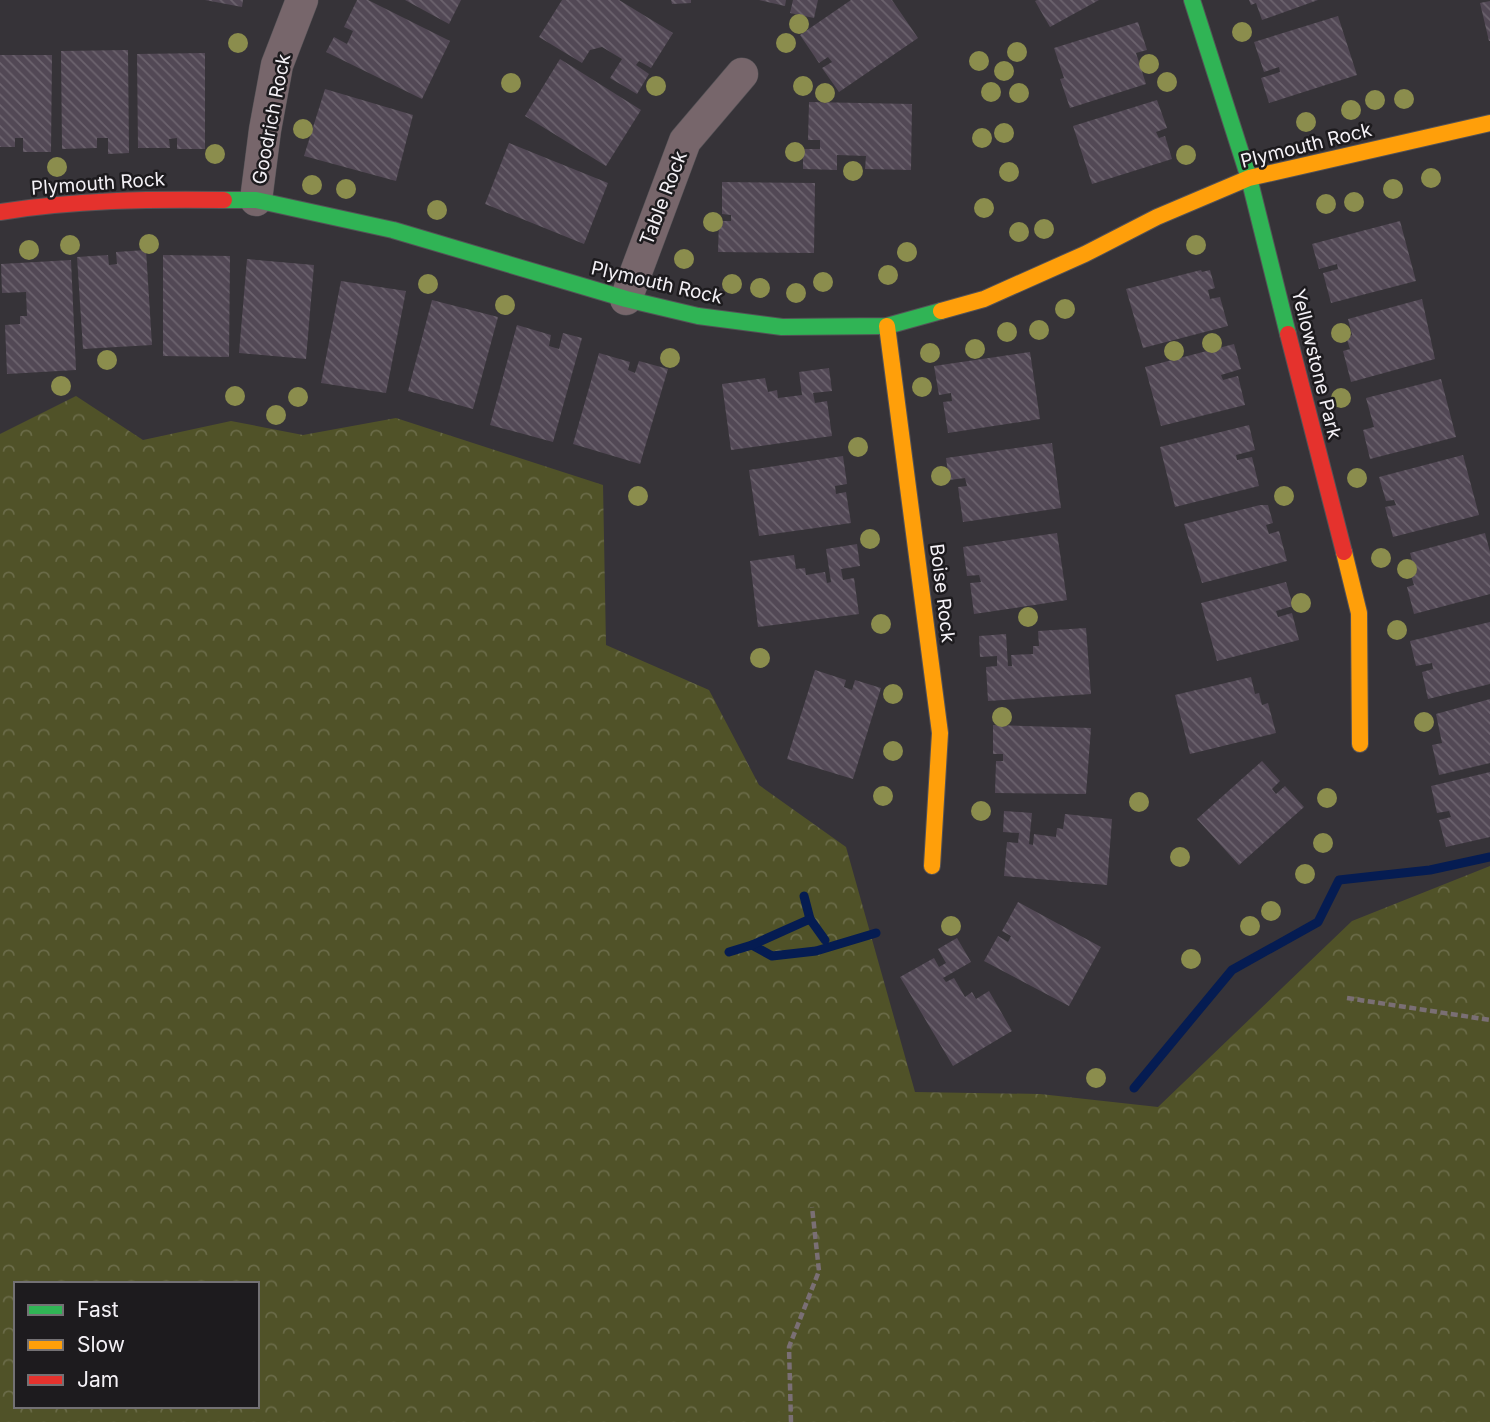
<svg xmlns="http://www.w3.org/2000/svg" width="1490" height="1422" viewBox="0 0 1490 1422" font-family="Inter,sans-serif">
	<defs>
		<pattern id="forest-crowns" width="20" height="18" patternUnits="userSpaceOnUse" patternTransform="scale(1.75)"><rect width="20" height="18" fill="#505228"/><path d="M2 6a3 3 0 1 1 6 0M12 15a3 3 0 1 1 6 0" fill="none" stroke="#6a6b48"/></pattern>
		<pattern id="building-back-hatch" width="6" height="6" patternUnits="userSpaceOnUse" patternTransform="scale(1.75)"><rect width="6" height="6" fill="#524855"/><path d="M-1 5l2 2M0 0l6 6M5-1l2 2" fill="none" stroke="#6c636e"/></pattern>
	</defs>
	<rect width="100%" height="100%" fill="#363338"/>
	<path fill="url(#forest-crowns)" fill-rule="evenodd" d="M76 396 143 440 231 421 303 435 396 418 603 485 606 645 709 690 759 785 846 847 915 1092 1040 1094 1158 1107 1352 921 1490 866V1422H0V434ZM16 1284H257V1406H16Z"/>
	<g fill="none" stroke-linecap="round" stroke-linejoin="round">
		<g stroke="#051c52" stroke-width="9">
			<polyline points="804,896 810,919 808,920"/>
			<polyline points="752,945 772,956 816,951 876,933"/>
			<polyline points="729,952 752,945 810,919 825,940"/>
			<polyline points="1134,1088 1232,970 1318,922 1339,880 1430,870 1490,857"/>
		</g>
	</g>
	<g fill="url(#building-back-hatch)">
		<polygon points="205,0 243,0 242,7"/>
		<polygon points="357,0 368,0 450,41 422,99 326,52 334,37 347,44 353,31 344,27"/>
		<polygon points="405,0 461,0 449,24"/>
		<polygon points="562,0 619,0 673,33 651,68 639,61 636,65 649,74 637,94 610,78 622,59 602,47 590,50 582,63 539,37"/>
		<polygon points="671,0 691,0 691,3 672,4"/>
		<polygon points="759,0 786,0 785,6"/>
		<polygon points="793,0 818,0 814,18 790,13"/>
		<polygon points="851,0 892,0 918,38 839,92 822,68 832,62 828,57 819,63 800,35"/>
		<polygon points="1037,0 1099,0 1050,27 1035,1"/>
		<polygon points="1249,0 1318,0 1262,20 1256,3 1251,5"/>
		<polygon points="1490,1 1490,41 1489,41 1480,3"/>
		<polygon points="1338,16 1357,75 1269,103 1261,78 1280,72 1279,67 1264,72 1254,42"/>
		<polygon points="1138,22 1147,50 1136,53 1146,84 1070,108 1060,79 1064,78 1054,48"/>
		<polygon points="128,50 129,153 108,154 108,138 97,138 97,148 62,149 61,51"/>
		<polygon points="205,53 205,149 177,149 177,138 169,139 170,148 138,148 137,54"/>
		<polygon points="0,55 52,55 51,152 23,152 23,138 15,138 15,147 0,147"/>
		<polygon points="560,59 641,110 606,166 525,116"/>
		<polygon points="325,89 413,115 396,181 304,156"/>
		<polygon points="1157,100 1167,128 1156,132 1159,138 1165,136 1172,159 1092,184 1073,126"/>
		<polygon points="809,102 912,104 911,170 865,169 866,156 837,155 837,170 803,169 803,149 820,149 820,140 808,140"/>
		<polygon points="509,143 608,183 584,244 485,204"/>
		<polygon points="722,182 815,183 814,253 718,252 719,221 731,221 731,215 722,214"/>
		<polygon points="1400,221 1416,281 1331,303 1323,273 1338,269 1337,264 1319,269 1312,244"/>
		<polygon points="146,250 152,345 83,349 77,257 108,255 109,265 117,264 116,252"/>
		<polygon points="163,255 230,256 229,357 163,356"/>
		<polygon points="247,259 314,265 306,359 239,353"/>
		<polygon points="71,260 76,370 7,374 5,325 20,324 20,316 27,316 26,292 2,293 1,264"/>
		<polygon points="1201,270 1202,272 1210,270 1215,288 1208,290 1210,299 1220,297 1228,326 1143,348 1126,289"/>
		<polygon points="341,281 406,291 386,393 321,383"/>
		<polygon points="1422,299 1435,359 1351,382 1343,351 1350,349 1346,337 1352,335 1348,319"/>
		<polygon points="432,300 498,317 473,409 408,391"/>
		<polygon points="517,325 551,335 549,346 559,349 563,333 582,338 553,442 490,425"/>
		<polygon points="1234,344 1241,369 1221,375 1223,380 1238,376 1245,405 1161,426 1145,367"/>
		<polygon points="1030,352 1040,419 948,433 943,402 952,401 951,393 939,395 934,366"/>
		<polygon points="599,353 630,362 628,370 635,373 639,361 668,369 640,464 573,444"/>
		<polygon points="829,368 832,391 813,393 815,403 827,401 832,436 731,450 722,384 765,378 768,392 777,390 778,398 802,395 799,372"/>
		<polygon points="1441,379 1456,437 1370,459 1363,430 1374,427 1366,398"/>
		<polygon points="1249,425 1255,450 1236,455 1237,460 1252,457 1259,486 1175,507 1160,447"/>
		<polygon points="1052,443 1061,508 963,522 958,487 967,486 965,478 949,480 946,458"/>
		<polygon points="1463,455 1479,515 1393,537 1385,507 1396,505 1394,500 1386,501 1379,477"/>
		<polygon points="843,456 847,484 835,486 836,494 846,492 851,523 759,536 749,470"/>
		<polygon points="1260,505 1268,505 1273,523 1266,525 1269,534 1279,531 1287,561 1202,583 1184,524"/>
		<polygon points="1057,533 1067,600 974,614 970,583 981,582 979,575 967,576 963,547"/>
		<polygon points="1485,533 1490,552 1490,594 1414,614 1407,587 1414,585 1410,572 1415,571 1410,553"/>
		<polygon points="857,544 860,566 841,569 843,580 854,578 859,614 758,627 750,561 794,555 796,569 805,568 806,575 825,572 827,583 831,582 826,549"/>
		<polygon points="1286,582 1293,606 1276,611 1278,617 1292,613 1299,640 1217,661 1201,603"/>
		<polygon points="1490,622 1490,684 1428,699 1422,672 1433,669 1432,663 1416,666 1410,641"/>
		<polygon points="1086,628 1091,694 988,701 986,667 997,666 997,656 980,657 979,636 1006,634 1008,666 1012,666 1011,655 1033,654 1033,646 1039,646 1038,631"/>
		<polygon points="815,670 846,680 844,687 852,690 855,680 881,688 853,779 787,759"/>
		<polygon points="1251,677 1255,694 1259,693 1262,705 1268,703 1276,733 1190,754 1175,695"/>
		<polygon points="1490,699 1490,763 1439,775 1432,745 1442,743 1436,714"/>
		<polygon points="993,725 1091,728 1086,794 995,793 996,761 1003,761 1003,754 993,754"/>
		<polygon points="1262,761 1280,781 1272,789 1276,794 1285,786 1304,807 1239,865 1197,819"/>
		<polygon points="1490,772 1490,837 1446,847 1439,820 1451,817 1449,811 1437,813 1431,786"/>
		<polygon points="1004,811 1032,813 1029,844 1033,845 1034,834 1056,837 1057,828 1063,829 1065,814 1112,819 1107,885 1004,876 1007,842 1018,843 1019,833 1003,832"/>
		<polygon points="1018,902 1101,947 1069,1006 984,961 998,936 1008,942 1011,936 1002,931"/>
		<polygon points="957,938 971,962 943,978 946,982 954,978 965,997 972,992 976,999 989,991 1012,1031 953,1066 900,977 934,958 939,967 946,963 938,949"/>
	</g>
	<g fill="none" stroke-linecap="round" stroke-linejoin="round">
		<defs>
			<g id="street">
				<polyline points="256,200 265,130 277,65 302,0"/>
				<polyline points="626,299 685,141 742,74"/>
			</g>
			<g id="fast">
				<polyline points="1192,0 1249,178 1288,334"/>
				<polyline points="224,200 256,200 393,230 626,299 698,316 782,327 887,326 941,311"/>
			</g>
			<g id="slow">
				<polyline points="941,311 984,299 1085,254 1157,217 1249,178 1490,123"/>
				<polyline points="887,326 940,733 932,866"/>
				<polyline points="1344,552 1359,613 1360,744"/>
			</g>
			<g id="jam">
				<path d="M0 212C75 200 149 199 224 200"/>
				<polyline points="1288,334 1344,552"/>
			</g>
		</defs>
		<use href="#street" stroke="#545256" stroke-width="33"/>
		<use href="#fast" stroke="#545256" stroke-width="18"/>
		<use href="#slow" stroke="#545256" stroke-width="18"/>
		<use href="#jam" stroke="#545256" stroke-width="18"/>
		<g stroke="#7a6f74" stroke-width="4.5" stroke-dasharray="7 3.5" stroke-linecap="butt">
			<polyline points="1347,998 1490,1020"/>
			<polyline points="791,1422 789,1347 819,1271 812,1207"/>
		</g>
		<use href="#street" stroke="#77666b" stroke-width="32"/>
		<use href="#fast" stroke="#30b455" stroke-width="16"/>
		<use href="#slow" stroke="#ff9f0a" stroke-width="16"/>
		<use href="#jam" stroke="#e5322d" stroke-width="16"/>
	</g>
	<g fill="#8b8d4d">
		<circle cx="799" cy="24" r="10"/>
		<circle cx="1242" cy="32" r="10"/>
		<circle cx="238" cy="43" r="10"/>
		<circle cx="786" cy="43" r="10"/>
		<circle cx="1017" cy="52" r="10"/>
		<circle cx="979" cy="61" r="10"/>
		<circle cx="1149" cy="64" r="10"/>
		<circle cx="1004" cy="71" r="10"/>
		<circle cx="1167" cy="82" r="10"/>
		<circle cx="511" cy="83" r="10"/>
		<circle cx="656" cy="86" r="10"/>
		<circle cx="803" cy="86" r="10"/>
		<circle cx="991" cy="92" r="10"/>
		<circle cx="825" cy="93" r="10"/>
		<circle cx="1019" cy="93" r="10"/>
		<circle cx="1404" cy="99" r="10"/>
		<circle cx="1375" cy="100" r="10"/>
		<circle cx="1351" cy="110" r="10"/>
		<circle cx="1306" cy="122" r="10"/>
		<circle cx="303" cy="129" r="10"/>
		<circle cx="1004" cy="133" r="10"/>
		<circle cx="982" cy="138" r="10"/>
		<circle cx="795" cy="152" r="10"/>
		<circle cx="215" cy="154" r="10"/>
		<circle cx="1186" cy="155" r="10"/>
		<circle cx="57" cy="167" r="10"/>
		<circle cx="853" cy="171" r="10"/>
		<circle cx="1009" cy="172" r="10"/>
		<circle cx="1431" cy="178" r="10"/>
		<circle cx="312" cy="185" r="10"/>
		<circle cx="346" cy="189" r="10"/>
		<circle cx="1393" cy="189" r="10"/>
		<circle cx="1354" cy="202" r="10"/>
		<circle cx="1326" cy="204" r="10"/>
		<circle cx="984" cy="208" r="10"/>
		<circle cx="437" cy="210" r="10"/>
		<circle cx="713" cy="222" r="10"/>
		<circle cx="1044" cy="229" r="10"/>
		<circle cx="1019" cy="232" r="10"/>
		<circle cx="149" cy="244" r="10"/>
		<circle cx="70" cy="245" r="10"/>
		<circle cx="1196" cy="245" r="10"/>
		<circle cx="29" cy="250" r="10"/>
		<circle cx="907" cy="252" r="10"/>
		<circle cx="684" cy="259" r="10"/>
		<circle cx="888" cy="275" r="10"/>
		<circle cx="823" cy="282" r="10"/>
		<circle cx="428" cy="284" r="10"/>
		<circle cx="732" cy="284" r="10"/>
		<circle cx="760" cy="288" r="10"/>
		<circle cx="796" cy="293" r="10"/>
		<circle cx="505" cy="305" r="10"/>
		<circle cx="1065" cy="309" r="10"/>
		<circle cx="1039" cy="330" r="10"/>
		<circle cx="1007" cy="332" r="10"/>
		<circle cx="1341" cy="333" r="10"/>
		<circle cx="1212" cy="343" r="10"/>
		<circle cx="975" cy="349" r="10"/>
		<circle cx="1174" cy="351" r="10"/>
		<circle cx="930" cy="353" r="10"/>
		<circle cx="670" cy="358" r="10"/>
		<circle cx="107" cy="360" r="10"/>
		<circle cx="61" cy="386" r="10"/>
		<circle cx="922" cy="387" r="10"/>
		<circle cx="235" cy="396" r="10"/>
		<circle cx="298" cy="397" r="10"/>
		<circle cx="1341" cy="398" r="10"/>
		<circle cx="276" cy="415" r="10"/>
		<circle cx="858" cy="447" r="10"/>
		<circle cx="941" cy="476" r="10"/>
		<circle cx="1357" cy="478" r="10"/>
		<circle cx="638" cy="496" r="10"/>
		<circle cx="1284" cy="496" r="10"/>
		<circle cx="870" cy="539" r="10"/>
		<circle cx="1381" cy="558" r="10"/>
		<circle cx="1407" cy="569" r="10"/>
		<circle cx="1301" cy="603" r="10"/>
		<circle cx="1028" cy="617" r="10"/>
		<circle cx="881" cy="624" r="10"/>
		<circle cx="1397" cy="630" r="10"/>
		<circle cx="760" cy="658" r="10"/>
		<circle cx="893" cy="694" r="10"/>
		<circle cx="1002" cy="717" r="10"/>
		<circle cx="1424" cy="722" r="10"/>
		<circle cx="893" cy="751" r="10"/>
		<circle cx="883" cy="796" r="10"/>
		<circle cx="1327" cy="798" r="10"/>
		<circle cx="1139" cy="802" r="10"/>
		<circle cx="981" cy="811" r="10"/>
		<circle cx="1323" cy="843" r="10"/>
		<circle cx="1180" cy="857" r="10"/>
		<circle cx="1305" cy="874" r="10"/>
		<circle cx="1271" cy="911" r="10"/>
		<circle cx="951" cy="926" r="10"/>
		<circle cx="1250" cy="926" r="10"/>
		<circle cx="1191" cy="959" r="10"/>
		<circle cx="1096" cy="1078" r="10"/>
	</g>
	<g text-anchor="middle" stroke-width="5" stroke-linejoin="round" paint-order="stroke">
		<g font-size="19" fill="#f4f1f6" stroke="#1d1b1e">
			<text transform="translate(271 119) rotate(-79)" y="7">Goodrich Rock</text>
			<text transform="translate(1306 145) rotate(-14)" y="7">Plymouth Rock</text>
			<text transform="translate(98 183) rotate(-4)" y="7">Plymouth Rock</text>
			<text transform="translate(663 198) rotate(-69)" y="7">Table Rock</text>
			<text transform="translate(657 282) rotate(13)" y="7">Plymouth Rock</text>
			<text transform="translate(1317 364) rotate(76)" y="7">Yellowstone Park</text>
			<text transform="translate(943 593) rotate(83)" y="7">Boise Rock</text>
		</g>
	</g>
	<rect x="14" y="1282" width="245" height="126" fill="#1d1b1e" stroke="#737174" stroke-width="2"/>
	<rect x="28" y="1305" width="35" height="10" fill="#30b455" stroke="#737174" stroke-width="2"/>
	<text x="77" y="1317" font-size="21" fill="#f4f1f6">Fast</text>
	<rect x="28" y="1340" width="35" height="10" fill="#ff9f0a" stroke="#737174" stroke-width="2"/>
	<text x="77" y="1352" font-size="21" fill="#f4f1f6">Slow</text>
	<rect x="28" y="1375" width="35" height="10" fill="#e5322d" stroke="#737174" stroke-width="2"/>
	<text x="77" y="1387" font-size="21" fill="#f4f1f6">Jam</text>
</svg>
